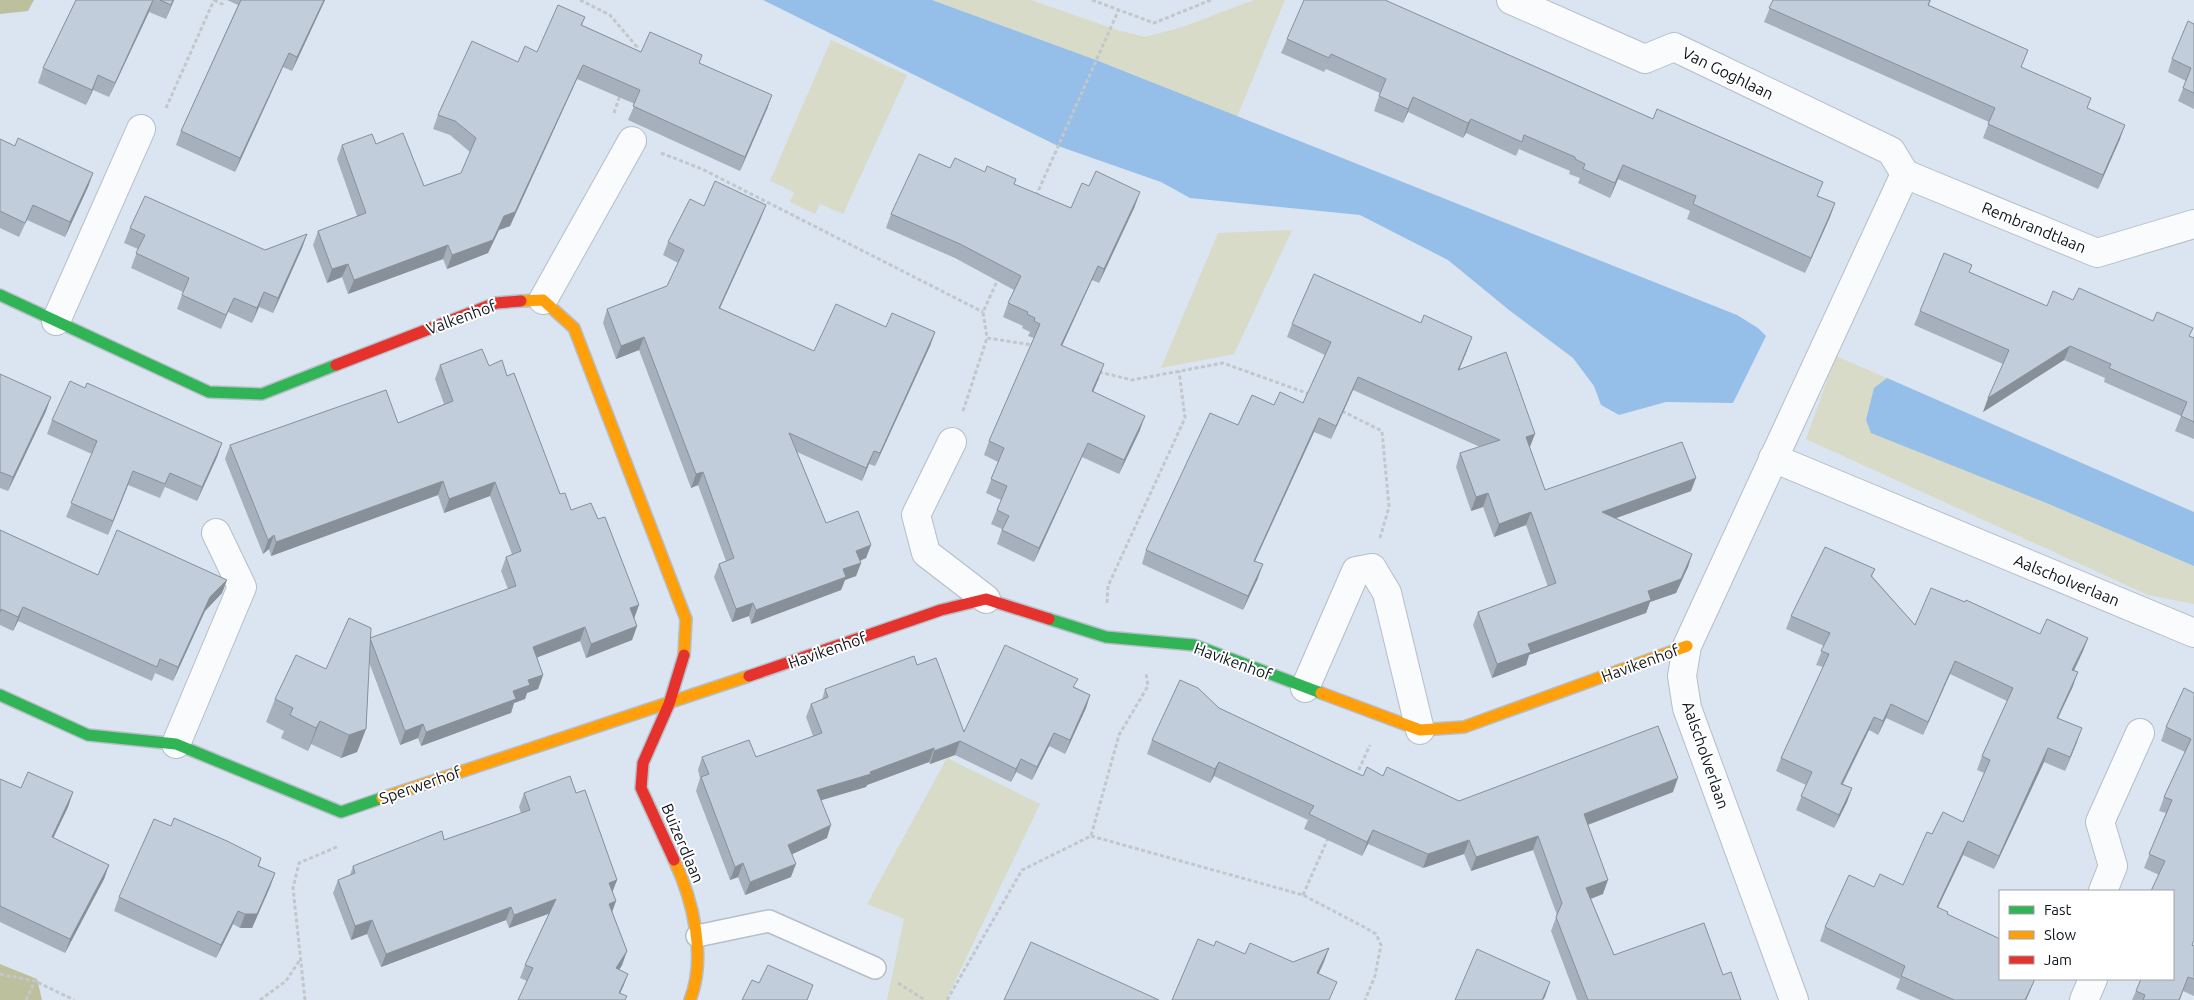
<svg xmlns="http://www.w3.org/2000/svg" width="2194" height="1000" viewBox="0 0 2194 1000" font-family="Ubuntu,sans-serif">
	<rect width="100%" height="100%" fill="#dae5f1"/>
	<g fill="#d7dbc7">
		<polygon points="932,0 1031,0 1117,30 1145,37 1182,27 1254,0 1285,0 1237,117 1096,60"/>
		<polygon points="831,40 907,75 843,214 820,204 815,214 790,202 794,192 770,181"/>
		<polygon points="1292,230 1234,354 1161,368 1218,233"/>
		<polygon points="1836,356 1887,378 1874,388 1866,420 2044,502 2194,566 2194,604 2148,595 1806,439"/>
		<polygon points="947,758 1040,804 946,1000 887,1000 904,919 867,904"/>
	</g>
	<g fill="#bdc09c">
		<polygon points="0,0 34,0 28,11 0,14"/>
		<polygon points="0,964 37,979 42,1000 0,1000"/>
	</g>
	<g fill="#95bee8">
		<polygon points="763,0 932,0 1096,60 1737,315 1758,328 1766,336 1733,403 1666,402 1619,415 1601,405 1594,386 1573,358 1509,310 1448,260 1360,215 1190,198 1161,182 1058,146"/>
		<polygon points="1887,378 2194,512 2194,566 2044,502 1871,433 1866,420 1874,388"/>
	</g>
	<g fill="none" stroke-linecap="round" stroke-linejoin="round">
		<defs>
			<polyline id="lane" points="697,936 769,921 875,968"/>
			<g id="street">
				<polyline points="1511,0 1645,59 1674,47 1891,151 1905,174"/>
				<polyline points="1905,174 2097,253 2194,224"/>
				<polyline points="543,300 632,141"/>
				<polyline points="56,321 141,129"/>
				<polyline points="952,442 916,515 926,553 986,599"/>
				<polyline points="1773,458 2194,633"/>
				<polyline points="1305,688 1356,571 1372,568 1387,593 1420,730"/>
				<polyline points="176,744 242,587 216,533"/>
				<polyline points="2103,891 2113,866 2100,822 2140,733"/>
				<polyline points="1794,1000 1687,708 1682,676 1687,646 1905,174"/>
				<polyline points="2084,1000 2093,979"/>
			</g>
			<g id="fast">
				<polyline points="0,295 209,392 262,394 336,365"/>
				<polyline points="1049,619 1106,637 1194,645 1321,693"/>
				<polyline points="0,695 88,735 176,744 341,812 382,798"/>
			</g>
			<g id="slow">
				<polyline points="521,301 543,300 574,328 686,619 684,655"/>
				<polyline points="1321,693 1420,730 1464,727 1687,646"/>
				<polyline points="382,798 749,676"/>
				<path d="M674 860C693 900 707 957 690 1000"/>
			</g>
			<g id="jam">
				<polyline points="336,365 496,303 521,301"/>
				<polyline points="749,676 941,610 986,599 1049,619"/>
				<polyline points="674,860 641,788 643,763 669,704 684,655"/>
			</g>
		</defs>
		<use href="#lane" stroke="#b6bec7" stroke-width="24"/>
		<use href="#street" stroke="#b6bec7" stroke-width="30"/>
		<use href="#fast" stroke="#b6bec7" stroke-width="14"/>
		<use href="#slow" stroke="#b6bec7" stroke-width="14"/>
		<use href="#jam" stroke="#b6bec7" stroke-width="14"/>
		<g stroke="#c3c7cb" stroke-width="3" stroke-dasharray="4 2.5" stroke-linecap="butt">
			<polyline points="214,0 222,4 224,0"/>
			<polyline points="580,0 610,15 637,47 634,53"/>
			<polyline points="1092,0 1154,23 1211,0"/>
			<polyline points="166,108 214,0"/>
			<polyline points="614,113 620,95"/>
			<polyline points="661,153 702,169 983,312"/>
			<polyline points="1036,196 1119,9"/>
			<polyline points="999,277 983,312 987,338 1033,345"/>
			<polyline points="1099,372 1132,380 1223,363 1312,395"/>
			<polyline points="963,411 987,338"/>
			<polyline points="1342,411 1382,431 1389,507 1380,538"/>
			<polyline points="1107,603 1108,586 1185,418 1179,371"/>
			<polyline points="1356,776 1370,745"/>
			<polyline points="1091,836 1303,895 1364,927 1376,934 1381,945 1375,976 1365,1000"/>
			<polyline points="1303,895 1329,836"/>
			<polyline points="0,974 35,981 74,1000"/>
			<polyline points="898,983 925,1000"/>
			<polyline points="26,1000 35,981"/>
			<polyline points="260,1000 286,981 299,961"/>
			<polyline points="305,1000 293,888 299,863 339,846"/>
			<polyline points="947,1000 1022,870 1091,836 1119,735 1148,686 1146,673"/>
		</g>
		<use href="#lane" stroke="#f9fbfd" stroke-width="21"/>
		<use href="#street" stroke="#f9fbfd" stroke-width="28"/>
		<use href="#fast" stroke="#30b455" stroke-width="11"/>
		<use href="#slow" stroke="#ff9f0a" stroke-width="11"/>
		<use href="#jam" stroke="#e5322d" stroke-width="11"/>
	</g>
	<g fill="#a6b0bc">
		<polygon points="76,0 174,0 166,19 149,12 109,97 93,90 86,105 38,83 43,68"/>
		<polygon points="227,0 325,0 292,71 283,67 235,172 176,145 181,131 238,5"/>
		<polygon points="1773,0 1931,0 1929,5 2022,67 2088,109 2120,139 2098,189 1983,138 1989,122 1764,22"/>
		<polygon points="585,17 582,25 641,52 699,63 772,95 767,109 740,171 628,120 635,104 577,79 510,226 499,230 488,253 447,269 443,259 348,294 342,277 327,283 313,245 318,231 357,216 337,159 342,145 376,144 424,186 461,173 470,152 450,135 433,129 438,115 518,62 537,52"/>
		<polygon points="2194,24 2194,109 2178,101 2186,81 2168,72 2172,59"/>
		<polygon points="1287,39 1818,196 1835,203 1830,217 1805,273 1687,219 1690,211 1618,179 1610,198 1578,183 1580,178 1569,174 1570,171 1519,149 1516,156 1466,133 1463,138 1408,112 1403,123 1374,111 1380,93 1326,69 1324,72 1281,53"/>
		<polygon points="0,139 15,146 93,173 88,187 65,237 27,220 19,237 0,228"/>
		<polygon points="985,172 1016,179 1014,184 1071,208 1135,206 1099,283 1092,280 1062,345 1099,378 1093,392 1140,430 1119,474 1082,457 1034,562 997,544 1002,529 991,524 1001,500 986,493 998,462 984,455 989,441 1034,338 1028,336 1030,332 1022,328 1023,326 1003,317 1008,303 1014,290 955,258 886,228 891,214"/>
		<polygon points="704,206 761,218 720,308 814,351 886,327 935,332 930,346 875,466 869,464 862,481 797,452 826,523 871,545 866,558 860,561 861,563 856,576 845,580 841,590 751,624 749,616 732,622 714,577 719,564 726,561 698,485 691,488 639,350 616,359 603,323 607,309 667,286 678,263 663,255 668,242"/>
		<polygon points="130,228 265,250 307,234 302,248 273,313 259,307 252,323 228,312 221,329 177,309 183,292 131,268 138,249 124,243"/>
		<polygon points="1972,265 1969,272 2047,306 2073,300 2153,321 2194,338 2194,439 2175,431 2181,416 2104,382 2105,378 2064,360 1983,412 2003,364 1914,325 1920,311"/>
		<polygon points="1421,323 1472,337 1459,370 1530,447 1530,448 1545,490 1691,491 1616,518 1692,554 1688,567 1676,593 1650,602 1646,613 1529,655 1526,665 1492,678 1473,625 1478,612 1548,587 1526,525 1494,537 1483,507 1471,511 1456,467 1460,453 1480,447 1353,390 1331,439 1314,432 1255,561 1258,578 1243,610 1142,564 1146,550 1238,425 1274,405 1303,403 1325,355 1287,337 1292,324"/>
		<polygon points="440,365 489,366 507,376 560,494 571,510 634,619 637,626 632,640 586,658 580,641 537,657 543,675 538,689 527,693 525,699 514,703 511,713 421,746 418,738 400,745 369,662 366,729 357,752 341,758 311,744 308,751 281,738 284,731 266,722 275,699 326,669 371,638 508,589 501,571 506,557 512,554 490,496 444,513 438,495 271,556 269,549 263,554 225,459 230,445 398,423 444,404 435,379"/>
		<polygon points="0,374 46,411 8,491 0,488"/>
		<polygon points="85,388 222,443 217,457 197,501 165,487 160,498 128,485 108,535 66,517 92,454 47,434 52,420"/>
		<polygon points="0,530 98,575 227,580 222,593 205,611 173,681 155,673 152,681 18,621 13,631 0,625"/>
		<polygon points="1875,569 1872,576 1915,625 2088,638 2083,651 2074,671 2073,686 2058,718 2077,742 2065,771 2044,762 1994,869 1963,855 1938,907 1947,914 2000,979 2031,989 2026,1000 1920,1000 1896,989 1900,979 1820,941 1825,927 1874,887 1903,885 1932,834 1963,822 1984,773 1977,770 1982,756 2007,701 1950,674 1923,735 1886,718 1878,735 1869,730 1843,784 1852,788 1847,802 1834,828 1796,810 1806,785 1776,771 1781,758 1823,667 1816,665 1824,646 1786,629 1791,616"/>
		<polygon points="917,665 964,732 1075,687 1090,695 1086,708 1065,754 1049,746 1032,780 1016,772 1011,782 955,755 930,764 929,762 867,785 866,787 821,800 827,838 792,854 791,877 745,895 738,877 730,880 696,791 700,778 698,770 702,757 756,757 813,736 806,717 811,704 822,700 825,689"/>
		<polygon points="2194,693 2193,945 2194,946 2194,996 2183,991 2180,1000 2132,1000 2136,991 2173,979 2173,891 2159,875 2144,868 2166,813 2159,811 2164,797 2185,752 2161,741 2166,727"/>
		<polygon points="1219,708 1363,776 1383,776 1459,801 1673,792 1588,825 1603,894 1591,899 1614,955 1723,975 1741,1000 1577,1000 1551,931 1557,915 1533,850 1471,871 1464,854 1423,868 1368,844 1362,856 1304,829 1308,820 1214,776 1210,783 1147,754 1152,740"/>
		<polygon points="0,779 21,788 73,792 68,807 53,838 109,865 104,879 65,953 0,922"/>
		<polygon points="524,793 576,793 617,880 612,892 616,901 612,911 627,951 622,965 619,970 628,974 623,987 527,981 520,978 525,965 549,913 509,928 506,920 381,967 367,934 351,940 333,893 338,880 350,875 353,866 444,840 521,813 519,807"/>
		<polygon points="171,826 261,858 259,866 275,873 270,887 252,928 240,928 233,924 216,958 114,911 119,897"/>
	</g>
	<g fill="#879099">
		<polygon points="153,0 149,12 109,97 115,83"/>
		<polygon points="173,0 174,0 166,19"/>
		<polygon points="324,0 325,0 292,71 297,57"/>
		<polygon points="289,53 283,67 235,172 240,158"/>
		<polygon points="583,65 577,79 510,226 499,230 488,253 447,269 452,255 504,216"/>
		<polygon points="98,75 93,90 86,105"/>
		<polygon points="772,95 767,109 740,171 745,157"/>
		<polygon points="1413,97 1408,112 1403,123 1408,109"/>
		<polygon points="1471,119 1466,133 1463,138 1468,123"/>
		<polygon points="2125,125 2120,139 2098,189 2103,175"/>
		<polygon points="1623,165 1618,179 1610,198 1615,183"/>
		<polygon points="93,173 88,187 65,237 70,222"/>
		<polygon points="1140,192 1135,206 1099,283 1104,269"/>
		<polygon points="1835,203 1830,217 1805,273 1811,258"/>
		<polygon points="766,205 761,218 714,321 719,308"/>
		<polygon points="307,234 302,248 273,313 278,298"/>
		<polygon points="448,245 443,259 348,294 354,280"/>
		<polygon points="348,264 342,277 327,283 332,269"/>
		<polygon points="1098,266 1092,280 1056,359 1061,345"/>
		<polygon points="264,292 259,307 252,323 257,308"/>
		<polygon points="234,298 228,312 221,329 226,315"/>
		<polygon points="935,332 930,346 875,466 880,453"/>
		<polygon points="644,337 639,350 616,359 621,346"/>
		<polygon points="1472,337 1467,351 1453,384 1458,370"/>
		<polygon points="2070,346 2064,360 1983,412 1988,398"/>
		<polygon points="1104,364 1099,378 1087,405 1092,391"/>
		<polygon points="1358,377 1353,390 1331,439 1336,426"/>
		<polygon points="51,397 46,411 8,491 13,477"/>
		<polygon points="1145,416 1140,430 1119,474 1124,460"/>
		<polygon points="1319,418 1314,432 1249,574 1254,561"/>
		<polygon points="1535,434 1530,447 1521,451 1526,437"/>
		<polygon points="222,443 217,457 197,501 202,487"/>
		<polygon points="1088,443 1082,457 1034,562 1039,548"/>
		<polygon points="874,451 869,464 862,481 866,468"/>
		<polygon points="133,471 128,485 108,535 113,521"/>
		<polygon points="703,472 698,485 691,488 696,474"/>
		<polygon points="1696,478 1691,491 1597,525 1602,512"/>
		<polygon points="443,481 438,495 271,556 276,542"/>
		<polygon points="495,482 490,496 444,513 449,499"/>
		<polygon points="1488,493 1483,507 1471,511 1476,497"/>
		<polygon points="1531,512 1526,525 1494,537 1499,524"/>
		<polygon points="274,535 269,549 263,554 268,540"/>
		<polygon points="871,545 866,558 851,564 856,551"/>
		<polygon points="1692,554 1688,567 1676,593 1650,602 1646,613 1529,655 1526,665 1492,678 1497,664 1528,644 1648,591"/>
		<polygon points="861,563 856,576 845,580 841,590 751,624 756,610 843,569"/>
		<polygon points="1263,564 1258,578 1243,610 1248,596"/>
		<polygon points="227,580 222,593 205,611 173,681 178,667 210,597"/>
		<polygon points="753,603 749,616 732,622 736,609"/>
		<polygon points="639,605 634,619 630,608"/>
		<polygon points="23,607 18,621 13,631 18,617"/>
		<polygon points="637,626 632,640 586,658 591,644"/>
		<polygon points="585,627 580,641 528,661 533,647"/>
		<polygon points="2088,638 2083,651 2067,684 2072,670"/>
		<polygon points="1955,661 1950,674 1923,735 1928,722"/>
		<polygon points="2078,672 2073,686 2052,731 2057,718"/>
		<polygon points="543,675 538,689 527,693 525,699 514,703 511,713 421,746 426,732 513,691 528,680"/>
		<polygon points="1090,695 1086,708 1065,754 1070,740"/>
		<polygon points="1891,704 1886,718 1878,735 1883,721"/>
		<polygon points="1874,717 1869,730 1836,797 1841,784"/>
		<polygon points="320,721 311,744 308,751 316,728"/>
		<polygon points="423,724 418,738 400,745 405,731"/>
		<polygon points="2082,728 2077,742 2065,771 2070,757"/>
		<polygon points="366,729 357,752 341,758 349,735"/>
		<polygon points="1054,733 1049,746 1032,780 1037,767"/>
		<polygon points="960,741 955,755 930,764 934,751"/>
		<polygon points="934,748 929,762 867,785 866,787 812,803 817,790 870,772"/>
		<polygon points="2048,748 2044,762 1994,869 1999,856"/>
		<polygon points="1021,759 1016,772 1011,782 1016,769"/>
		<polygon points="1219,762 1214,776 1210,783 1215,769"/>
		<polygon points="1678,778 1673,792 1579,828 1584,814"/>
		<polygon points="1852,788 1847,802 1834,828 1839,815"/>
		<polygon points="73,792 68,807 47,851 52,837"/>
		<polygon points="831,825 827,838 784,858 788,845"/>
		<polygon points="1373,830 1368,844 1362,856 1367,842"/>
		<polygon points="1538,836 1533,850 1471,871 1476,857"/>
		<polygon points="1469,840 1464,854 1423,868 1428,854"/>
		<polygon points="1968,841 1963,855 1932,920 1937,907"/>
		<polygon points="743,863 738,877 730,880 735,867"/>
		<polygon points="796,864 791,877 745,895 750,882"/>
		<polygon points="109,865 104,879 65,953 70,939"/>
		<polygon points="275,873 270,887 252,928 240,928 245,914"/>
		<polygon points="617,880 612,893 609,883"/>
		<polygon points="1608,880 1603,894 1581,902 1586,888"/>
		<polygon points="556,899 551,913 509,928 514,915"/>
		<polygon points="616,901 611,915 609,904"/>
		<polygon points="511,907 506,920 381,967 386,954"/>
		<polygon points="238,911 233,924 216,958 221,945"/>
		<polygon points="372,920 367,934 351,940 355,926"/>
		<polygon points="1329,948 1324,962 1312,988 1317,973"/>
		<polygon points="627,951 622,965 612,982 616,968"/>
		<polygon points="628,974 623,987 617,1000 619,993"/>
		<polygon points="2035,979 2026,1000 2025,1000"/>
		<polygon points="1550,982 1545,997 1543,1000 1542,1000"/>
	</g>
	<g fill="#c1cddb" stroke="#879099">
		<polygon points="76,0 153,0 115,83 98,75 92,90 43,68"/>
		<polygon points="160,0 173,0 171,5"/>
		<polygon points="241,0 324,0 297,57 289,53 240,158 181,131"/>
		<polygon points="1304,0 1385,0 1653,119 1657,109 1823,182 1817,196 1835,203 1811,258 1693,204 1696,196 1623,165 1615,183 1583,169 1585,164 1575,159 1575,157 1524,135 1522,142 1471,119 1468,123 1413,97 1408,109 1379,96 1386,79 1331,54 1329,58 1287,39"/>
		<polygon points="1773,0 1930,0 1928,5 2028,50 2021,67 2091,98 2087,108 2125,125 2103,175 1988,124 1995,108 1769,8"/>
		<polygon points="558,5 585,17 581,25 641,52 650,32 702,55 699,63 772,95 745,157 633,106 640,90 583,65 515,212 504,216 493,240 452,255 448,245 354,280 348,264 332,269 318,231 366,213 342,145 372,134 376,144 403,133 424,186 461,173 476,138 455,121 438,115 472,41 518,62 525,46 537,52"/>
		<polygon points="2188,21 2194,24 2194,93 2183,88 2191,68 2172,59"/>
		<polygon points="18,138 93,173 70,222 33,205 25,223 0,211 0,139 15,146"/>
		<polygon points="919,154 950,168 955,158 985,172 987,166 1016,179 1014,184 1071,208 1082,183 1089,186 1096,171 1140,192 1104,269 1098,266 1061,345 1104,364 1092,391 1145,416 1124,460 1088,443 1039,548 1002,530 1009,516 997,510 1007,486 991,479 1004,448 989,441 1040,324 1034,321 1035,318 1027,314 1028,312 1008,303 1021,276 960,244 891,214"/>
		<polygon points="715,181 766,205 719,308 814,351 836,304 886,327 892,313 935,332 880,453 874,451 866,468 789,433 826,523 858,511 871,545 856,551 861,563 843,569 846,577 756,610 753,603 736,609 719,564 734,558 703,472 696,474 644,337 621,346 607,309 667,286 684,250 668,242 690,199 704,206"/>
		<polygon points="145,196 265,250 307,234 278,298 264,292 257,308 234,298 226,315 182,295 189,278 136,253 145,235 130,228"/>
		<polygon points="1944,253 1972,265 1969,272 2047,306 2053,291 2073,300 2079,288 2153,321 2157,312 2193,328 2189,336 2194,338 2194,422 2181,416 2187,402 2109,368 2111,364 2070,346 1988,398 2009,350 1920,311"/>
		<polygon points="1314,274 1421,323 1424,315 1472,337 1458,370 1506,352 1535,434 1526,437 1545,490 1682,442 1696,478 1602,512 1692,554 1681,579 1648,591 1651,600 1528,644 1531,652 1497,664 1478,612 1556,583 1531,512 1499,524 1488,493 1476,497 1460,453 1500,440 1358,377 1336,426 1319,418 1254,561 1263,564 1248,596 1146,550 1210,413 1238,425 1252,395 1274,405 1280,392 1303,403 1331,342 1292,324"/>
		<polygon points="482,349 489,366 502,360 507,376 514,373 560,494 565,493 571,510 591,503 598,519 605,517 639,605 630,608 637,626 591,644 585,627 533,647 543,675 528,680 530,685 513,691 516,699 426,732 423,724 405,731 370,638 516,586 506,557 521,551 495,482 449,499 443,481 276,542 274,535 268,540 230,445 386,390 398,423 453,401 440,365"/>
		<polygon points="0,374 51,397 13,477 0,472"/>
		<polygon points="70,381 85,388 87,383 222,443 202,487 170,473 165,484 133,471 113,521 71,503 97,441 52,420"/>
		<polygon points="0,530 98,575 117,530 227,580 210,597 178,667 160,659 157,667 23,607 18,617 1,609 0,612"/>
		<polygon points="1825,547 1875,569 1871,576 1915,625 1931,588 1965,602 1966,600 2040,634 2047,619 2088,638 2072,670 2078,672 2057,718 2082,728 2070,757 2048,748 1999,856 1968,841 1937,907 1948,912 1947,914 2000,939 2000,979 2035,979 2025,1000 1954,1000 1901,976 1905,966 1825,927 1849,875 1874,887 1880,874 1903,885 1927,832 1932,834 1943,812 1963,822 1990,760 1982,756 2013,688 1955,661 1928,722 1891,704 1883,721 1874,717 1841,784 1852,788 1839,815 1801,796 1812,772 1781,758 1829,654 1821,651 1830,633 1791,616"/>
		<polygon points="349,618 371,628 366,729 349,735 320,721 316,728 290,715 293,708 275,699 296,655 326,669"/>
		<polygon points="1005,645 1078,679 1073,687 1090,695 1070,740 1054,733 1037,767 1021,759 1016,769 960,741 934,751 934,748 870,772 871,774 817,790 831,825 788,845 796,864 750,882 743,863 735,867 701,777 709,774 702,757 749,740 756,757 822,733 811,704 828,697 825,689 914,656 917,665 936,658 964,732"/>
		<polygon points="1180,680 1198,688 1219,708 1363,776 1367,767 1383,776 1387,767 1459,801 1658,726 1678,778 1584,814 1608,880 1586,888 1614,955 1704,923 1723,975 1731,972 1741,1000 1588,1000 1556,917 1562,903 1538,836 1476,857 1469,840 1428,854 1373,830 1367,842 1309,814 1314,806 1219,762 1215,769 1152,740"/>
		<polygon points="2184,688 2194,693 2194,940 2192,945 2194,946 2194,979 2188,977 2179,1000 2143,1000 2145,995 2136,991 2141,979 2173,979 2173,891 2151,891 2165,861 2149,854 2172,800 2164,797 2191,739 2166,727"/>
		<polygon points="28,772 73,792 52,837 109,865 70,939 0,906 0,779 21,788"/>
		<polygon points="570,776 576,793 585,790 617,880 609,883 616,901 609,904 627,951 616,968 628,974 619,993 627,996 625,1000 518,1000 533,968 525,965 556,899 514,915 511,907 386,954 372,920 355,926 338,880 355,873 353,866 442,831 444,840 530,810 524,793"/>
		<polygon points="174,818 227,841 261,858 258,866 275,873 257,914 245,914 238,911 221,945 119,897 154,819 171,826"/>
		<polygon points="1198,939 1214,946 1216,941 1245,954 1250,943 1293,962 1329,948 1317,973 1337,982 1329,1000 1172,1000"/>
		<polygon points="1031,942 1159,1000 1004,1000"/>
		<polygon points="1477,949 1550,982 1542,1000 1455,1000"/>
		<polygon points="768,965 813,985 807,1000 742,1000 752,980 759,983"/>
	</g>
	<g text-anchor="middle" stroke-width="4" stroke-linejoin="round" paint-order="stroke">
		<g font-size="16" fill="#0f161e" stroke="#fff">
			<text transform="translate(1728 73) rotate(26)" y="6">Van Goghlaan</text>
			<text transform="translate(2034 227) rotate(22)" y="6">Rembrandtlaan</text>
			<text transform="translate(461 317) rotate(-20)" y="6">Valkenhof</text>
			<text transform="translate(2067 580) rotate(22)" y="6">Aalscholverlaan</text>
			<text transform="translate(827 650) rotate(-19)" y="6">Havikenhof</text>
			<text transform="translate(1233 661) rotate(20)" y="6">Havikenhof</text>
			<text transform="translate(1640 663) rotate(-20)" y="6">Havikenhof</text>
			<text transform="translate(1706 755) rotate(71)" y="6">Aalscholverlaan</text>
			<text transform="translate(420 785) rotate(-19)" y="6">Sperwerhof</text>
			<text transform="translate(683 843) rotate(67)" y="6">Buizerdlaan</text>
		</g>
	</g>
	<rect x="1999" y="890" width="175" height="90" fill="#ffffff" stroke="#9fa2a5"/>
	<rect x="2009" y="906" width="25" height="8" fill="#30b455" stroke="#9fa2a5"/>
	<text x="2044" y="915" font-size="15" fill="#0f161e">Fast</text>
	<rect x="2009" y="931" width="25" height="8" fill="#ff9f0a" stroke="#9fa2a5"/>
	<text x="2044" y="940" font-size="15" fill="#0f161e">Slow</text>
	<rect x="2009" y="956" width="25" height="8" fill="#e5322d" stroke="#9fa2a5"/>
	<text x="2044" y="965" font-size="15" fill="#0f161e">Jam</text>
</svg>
